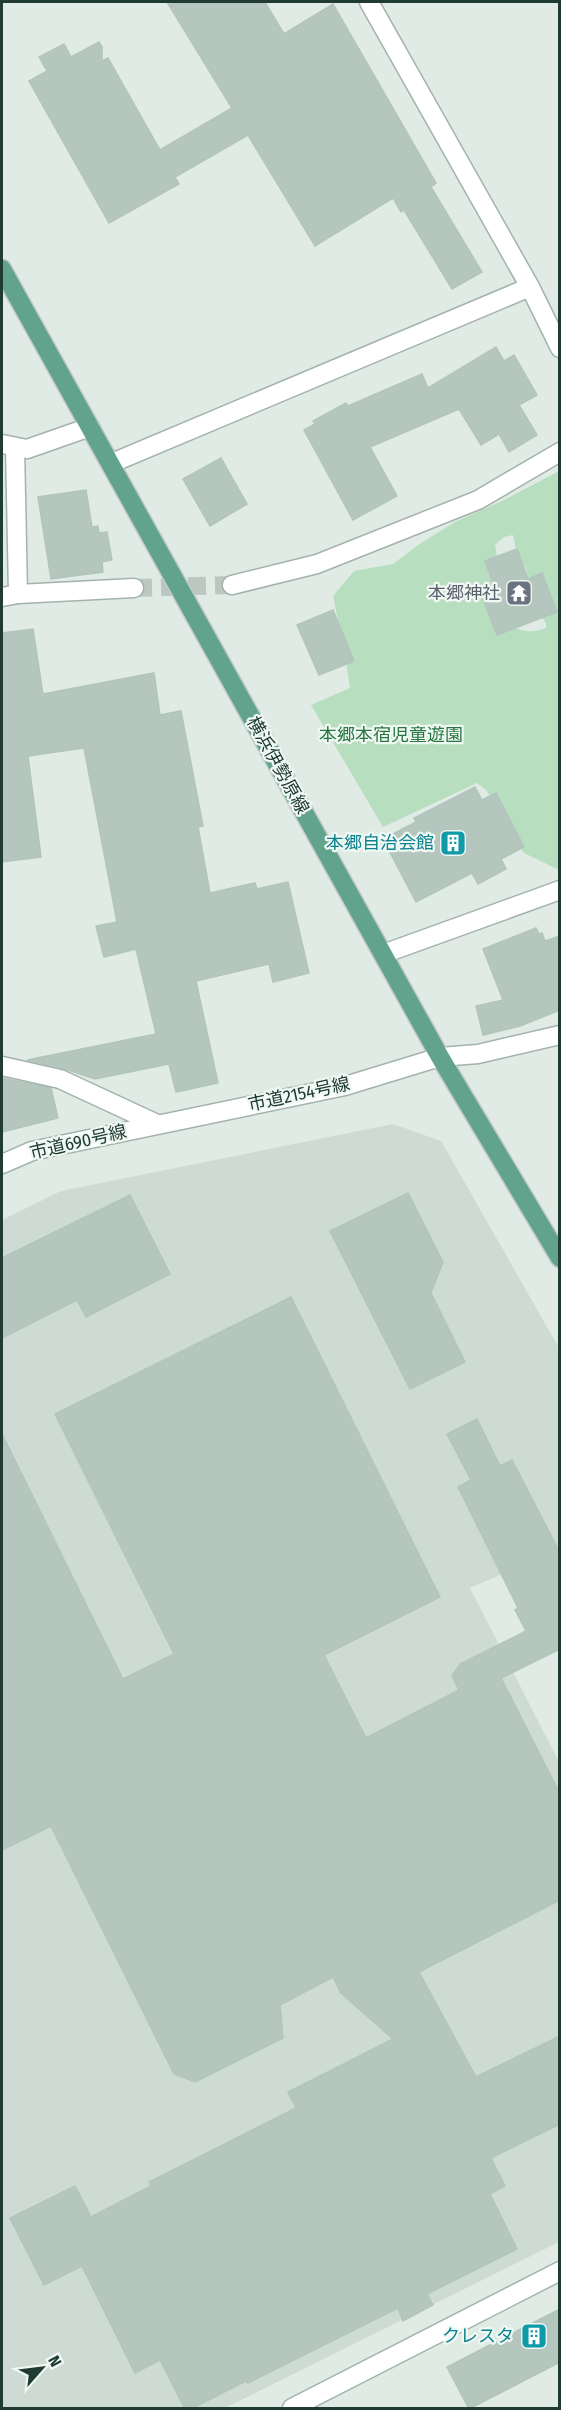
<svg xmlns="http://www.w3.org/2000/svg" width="561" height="2410" viewBox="0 0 561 2410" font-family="'Fira Sans Condensed','Noto Sans JP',sans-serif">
	<rect width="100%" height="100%" fill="#e0ebe5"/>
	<polygon fill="#cedbd4" points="393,1124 441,1141 559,1348 559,1549 470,1588 559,1762 559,2242 225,2408 2,2408 2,1220 61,1191"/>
	<path fill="#b7debf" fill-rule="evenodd" d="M559 471V870L524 853 487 791 477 783 383 827 311 705 350 688 344 649 333 596 354 571 393 564 421 543 455 522 504 500ZM513 535 518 559C533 569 525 584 529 599 532 608 541 616 546 623V628C531 633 521 633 509 623L495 545 504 537Z"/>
	<g fill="#b5c6be" stroke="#b2c5bc" stroke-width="1.5">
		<polygon points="167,2 265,2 284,34 333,4 436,183 431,187 482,272 452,289 404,210 401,212 393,198 315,246 248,135 175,177 179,184 109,223 29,81 47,71 39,57 64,44 71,57 99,42 102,47 102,61 108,58 160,150 232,108"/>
		<polygon points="496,347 504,361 514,355 537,395 519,405 537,435 509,452 499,434 481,445 459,409 370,447 397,496 353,520 304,430 315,424 313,421 346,403 348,406 422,374 428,388"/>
		<polygon points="221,458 247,504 210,526 183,479"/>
		<polygon points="86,490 92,527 98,526 99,533 107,532 112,560 102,562 103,572 51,579 38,497"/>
		<polygon points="517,549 528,579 542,573 557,612 497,635 482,596 496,591 485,561"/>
		<polygon points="333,610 354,661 319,675 297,625"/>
		<polygon points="33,629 43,694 154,673 160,715 181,711 203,826 198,827 210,893 255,883 257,889 288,882 309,973 273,982 269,964 196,981 218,1083 176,1092 169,1064 95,1079 62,1068 27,1060 156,1034 136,949 104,957 96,926 117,922 84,748 28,756 41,857 2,862 2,633"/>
		<polygon points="475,787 482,800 496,793 524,847 501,859 506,869 478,884 472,873 416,902 383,839 416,822 414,818"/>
		<polygon points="536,928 539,934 542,933 545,941 560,936 560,1010 520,1026 483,1035 476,1006 503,1000 483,949"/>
		<polygon points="2,1078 51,1088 58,1118 2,1132"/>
		<polygon points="408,1193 443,1262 431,1293 465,1362 410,1389 330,1231"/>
		<polygon points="130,1195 170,1274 86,1317 77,1300 2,1338 2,1258"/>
		<polygon points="291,1297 440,1597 324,1655 366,1738 459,1690 452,1676 460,1664 526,1631 515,1610 518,1608 458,1487 471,1480 447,1434 477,1419 500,1466 512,1460 560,1553 560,1649 501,1678 560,1794 560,1900 419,1972 476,2077 560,2036 560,2124 491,2158 505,2186 490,2194 517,2249 427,2294 433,2305 403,2321 398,2308 248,2383 246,2381 191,2409 185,2409 160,2360 135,2373 82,2266 44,2285 10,2218 75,2186 91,2217 151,2186 149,2182 296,2108 288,2092 393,2039 341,1993 333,1977 280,2005 283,2038 195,2082 174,2074 51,1826 2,1850 2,1434 123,1679 174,1654 55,1414"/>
		<polygon points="560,2309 560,2362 469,2409 447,2367"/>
	</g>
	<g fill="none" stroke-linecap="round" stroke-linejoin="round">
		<polyline stroke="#bac8c1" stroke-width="18" stroke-dasharray="18 9" stroke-linecap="butt" points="134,588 232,585"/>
		<defs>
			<g id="minor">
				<polyline points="369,2 530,287 560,348"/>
				<polyline points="2,444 27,449 90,427"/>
				<polyline points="15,447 18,594"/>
				<polyline points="112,463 530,287"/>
				<polyline points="232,585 317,564 478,500 560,452"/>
				<polyline points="2,597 18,594 134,588"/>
				<polyline points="383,954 560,890"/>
				<polyline points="2,1066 60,1079 157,1124"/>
				<polyline points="2,1164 32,1151 345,1086 440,1057 478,1054 560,1035"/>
				<polyline points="292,2408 560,2271"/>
			</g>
			<polyline id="major" points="2,269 440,1057 560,1258"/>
		</defs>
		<use href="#minor" stroke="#a3b3ac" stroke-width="21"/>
		<use href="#major" stroke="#c1c8c6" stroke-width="21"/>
		<use href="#minor" stroke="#fff" stroke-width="18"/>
		<use href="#major" stroke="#62a38d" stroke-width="18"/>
	</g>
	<defs>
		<symbol id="temple-square" viewBox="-11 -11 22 22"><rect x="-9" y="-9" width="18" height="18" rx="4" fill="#6b7280" stroke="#f0f8f3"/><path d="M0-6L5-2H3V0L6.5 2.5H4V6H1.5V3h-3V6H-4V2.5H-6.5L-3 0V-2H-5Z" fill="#fff"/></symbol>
		<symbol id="building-square" viewBox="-11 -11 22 22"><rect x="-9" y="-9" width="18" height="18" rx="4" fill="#0f9aa8" stroke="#f0f8f3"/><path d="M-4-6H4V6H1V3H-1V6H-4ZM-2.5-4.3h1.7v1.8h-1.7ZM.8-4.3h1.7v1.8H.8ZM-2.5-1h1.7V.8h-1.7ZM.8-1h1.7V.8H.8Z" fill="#fff"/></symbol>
	</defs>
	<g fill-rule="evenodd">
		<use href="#temple-square" x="504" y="578" width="30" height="30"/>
		<use href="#building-square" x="438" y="828" width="30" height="30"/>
		<use href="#building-square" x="519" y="2321" width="30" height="30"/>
	</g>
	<g text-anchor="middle" stroke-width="4.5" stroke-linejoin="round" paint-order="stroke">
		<g font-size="18" fill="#5b616d" stroke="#f0f8f3" text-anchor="end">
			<text x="500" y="599">本郷神社</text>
		</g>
		<g font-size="18" fill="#287540" stroke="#f0f8f3">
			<text x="391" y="741">本郷本宿児童遊園</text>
		</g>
		<g font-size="18" fill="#203c32" stroke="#f0f8f3">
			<text transform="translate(278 765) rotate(61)" y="6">横浜伊勢原線</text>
			<text transform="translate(299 1094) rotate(-12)" y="6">市道2154号線</text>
			<text transform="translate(78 1142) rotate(-13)" y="6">市道690号線</text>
		</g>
		<g font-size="18" fill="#0d838f" stroke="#f0f8f3" text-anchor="end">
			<text x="434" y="849">本郷自治会館</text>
			<text x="514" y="2342">クレスタ</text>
		</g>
	</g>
	<rect width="561" height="2410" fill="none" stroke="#203c32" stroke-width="6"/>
	<g transform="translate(42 2368) rotate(62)" stroke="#f0f8f3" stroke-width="4.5" paint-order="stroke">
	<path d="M0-4.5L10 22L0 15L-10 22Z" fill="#203c32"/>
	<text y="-9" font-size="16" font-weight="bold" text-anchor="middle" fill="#203c32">N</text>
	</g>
</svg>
